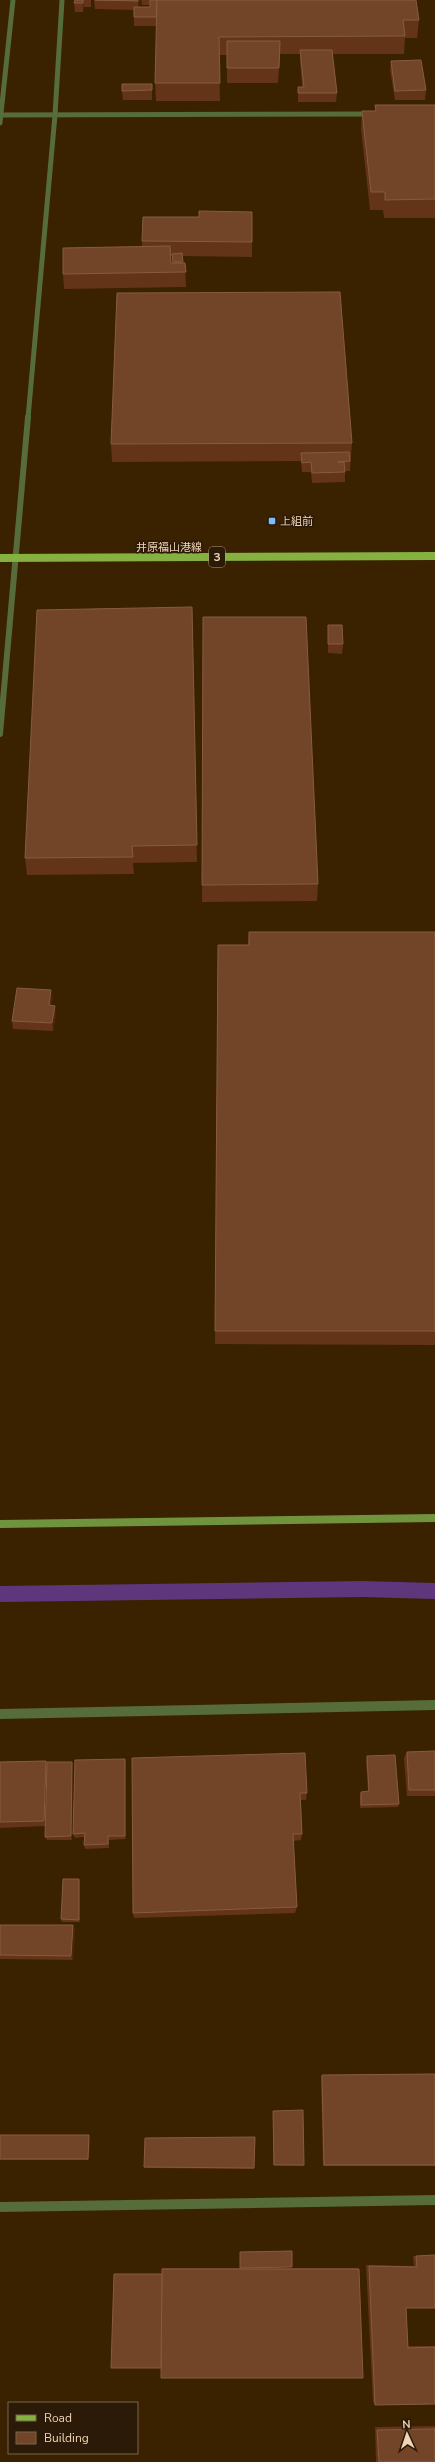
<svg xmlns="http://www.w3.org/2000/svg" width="435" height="2462" viewBox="0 0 435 2462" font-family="'Nunito Sans','Noto Sans JP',sans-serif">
	<rect width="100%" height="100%" fill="#3a2100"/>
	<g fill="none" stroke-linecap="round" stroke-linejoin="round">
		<polygon fill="#5e367c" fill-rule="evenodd" points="363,1581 435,1583 435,1599 363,1597 0,1602 0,1586"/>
		<g stroke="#566c39" stroke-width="10">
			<polyline points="0,1714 435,1705"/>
			<polyline points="0,2207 435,2200"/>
		</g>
		<g stroke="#566c39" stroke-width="5">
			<polyline points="0,115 373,114"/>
			<polyline points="0,123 13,0"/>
			<polyline points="28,418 55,115 62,0"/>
		</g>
		<polyline stroke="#566c39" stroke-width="6" points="0,734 28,417"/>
		<polyline stroke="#70933e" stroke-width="8" points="0,1524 435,1518"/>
		<polyline stroke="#84b13f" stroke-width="8" points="0,558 435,556"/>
	</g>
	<g fill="#633417" fill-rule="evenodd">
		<polygon points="75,0 91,0 91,7 84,7 83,12 75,12 74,3"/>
		<polygon points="94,0 140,0 139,7 150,7 150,5 142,5 141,0 155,0 419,20 417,38 405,38 404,54 332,54 337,93 336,102 298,102 298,87 302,87 300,60 300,54 280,54 278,83 227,83 227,55 219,55 220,101 156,101 155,83 157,19 156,26 134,26 134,10 95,9"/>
		<polygon points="391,61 426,90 425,100 395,100 390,70"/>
		<polygon points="152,84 152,100 123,100 122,91"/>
		<polygon points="375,105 435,105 435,218 384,218 383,210 370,210 361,129 362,111 375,111"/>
		<path d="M142 241 252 242V257L182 256 183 263H185L186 287 64 289 63 274 142 247ZM171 256H172V263H171Z"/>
		<polygon points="352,443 350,471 345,471 345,482 312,483 311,472 302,472 301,461 112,462 111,444"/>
		<polygon points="192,607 197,862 133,863 134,874 27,875 25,858"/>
		<polygon points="328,625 343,644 342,654 328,653"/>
		<polygon points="318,884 317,901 202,902 202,885"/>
		<polygon points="249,932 435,932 435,1345 215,1344 218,945 248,945"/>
		<polygon points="53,998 51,1006 56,1014 53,1031 13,1029 12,1021"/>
		<polygon points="435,1751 435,1796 407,1796 404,1758 407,1752"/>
		<polygon points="367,1756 399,1804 398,1807 360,1808 360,1796 361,1792 368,1792 366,1760"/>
		<polygon points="132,1758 307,1793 306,1800 301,1800 302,1834 301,1840 293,1841 297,1907 295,1913 134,1918 133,1913"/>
		<polygon points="125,1759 126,1763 126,1839 109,1840 109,1848 85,1849 84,1845 84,1837 75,1838 73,1834"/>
		<polygon points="46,1761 47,1763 72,1762 73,1766 72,1840 47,1840 45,1837 46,1826 0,1828 0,1762"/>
		<polygon points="79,1879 80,1883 80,1922 62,1922 61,1919"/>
		<polygon points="0,1925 75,1929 73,1960 0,1959"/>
		<polygon points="435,2074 435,2166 323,2166 321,2077 322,2075"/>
		<polygon points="273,2111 304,2165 303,2166 273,2165"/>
		<polygon points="0,2135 90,2136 89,2160 0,2160"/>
		<polygon points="144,2167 254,2168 254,2169 144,2168"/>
		<polygon points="435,2255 435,2308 406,2308 408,2346 435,2346 435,2404 375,2405 373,2402 366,2265 414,2266 413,2256"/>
		<polygon points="163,2268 357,2268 359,2269 161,2368 114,2274 162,2274 162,2269"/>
		<polygon points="435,2426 435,2462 376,2462 375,2427"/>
	</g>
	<g fill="#4c2507">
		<polygon points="83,0 84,7 83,12"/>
		<polygon points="138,0 140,0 138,10"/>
		<polygon points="158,0 158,10 156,26 156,17"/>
		<polygon points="51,990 53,998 50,1014 49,1005"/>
		<polygon points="55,1006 56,1014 53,1031 52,1023"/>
		<polygon points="125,1759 126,1763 126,1839 125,1836"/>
		<polygon points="46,1761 48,1767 47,1826 44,1821"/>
		<polygon points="72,1762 73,1766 72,1840 71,1836"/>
		<polygon points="79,1879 80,1883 80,1922 79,1920"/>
		<polygon points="73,1925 75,1929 73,1960 71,1956"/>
		<polygon points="89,2135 90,2136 89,2160 88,2159"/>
	</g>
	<g fill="#724528" stroke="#865c3e">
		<polygon points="75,0 83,0 83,3 74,3"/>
		<polygon points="95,0 138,0 138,1"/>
		<polygon points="150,0 157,0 156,17 134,17 134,7 150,7"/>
		<polygon points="157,0 416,0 419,20 403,20 405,36 219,37 220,83 155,83"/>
		<polygon points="227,41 280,41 279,68 227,68"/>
		<polygon points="300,50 332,50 337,93 298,93 298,87 304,87"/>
		<polygon points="421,60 426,90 395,91 391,61"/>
		<polygon points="122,84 152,84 152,90 122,91"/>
		<polygon points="375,105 435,105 435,199 385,200 385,192 371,192 362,111 376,111"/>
		<polygon points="199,211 252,212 252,242 142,241 143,217 199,217"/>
		<polygon points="170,246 171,263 185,263 186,272 63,274 63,248"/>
		<polygon points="182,253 183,262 173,262 172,254"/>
		<polygon points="340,292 352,443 111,444 117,293"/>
		<polygon points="349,452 350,461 338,462 344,462 345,472 312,473 311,462 302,463 301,453"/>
		<polygon points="192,607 197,845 132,846 133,857 25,858 37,610"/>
		<polygon points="203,617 306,617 318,884 202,885"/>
		<polygon points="328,625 342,625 343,644 328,644"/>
		<polygon points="249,932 435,932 435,1331 215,1331 218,945 249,945"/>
		<polygon points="17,988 51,990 49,1005 55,1006 52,1023 12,1021"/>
		<polygon points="435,1751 435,1790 409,1790 407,1752"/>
		<polygon points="305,1753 307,1793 300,1793 302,1834 293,1834 297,1907 133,1913 132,1758"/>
		<polygon points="395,1755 399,1804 361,1805 361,1792 369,1791 367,1756"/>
		<polygon points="125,1759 125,1836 108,1836 108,1844 84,1845 85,1833 73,1834 75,1760"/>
		<polygon points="46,1761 44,1821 0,1822 0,1762"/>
		<polygon points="47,1762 72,1762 71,1836 45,1837"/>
		<polygon points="63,1879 79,1879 79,1920 61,1919"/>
		<polygon points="0,1925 73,1925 71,1956 0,1955"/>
		<polygon points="435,2074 435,2165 324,2165 322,2075"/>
		<polygon points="303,2110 304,2165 274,2165 273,2111"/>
		<polygon points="0,2135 89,2135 88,2159 0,2159"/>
		<polygon points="255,2137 254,2168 144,2167 145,2138"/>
		<polygon points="292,2251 292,2267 240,2268 240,2252"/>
		<polygon points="435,2255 435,2308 406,2308 408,2348 435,2347 435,2404 375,2405 369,2266 417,2267 416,2256"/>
		<polygon points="162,2269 359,2269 363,2378 161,2378"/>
		<polygon points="114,2274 162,2274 161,2368 111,2368"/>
		<polygon points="435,2429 435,2462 379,2462 377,2430"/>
	</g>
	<rect fill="#7ebdf9" stroke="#2a1a07" stroke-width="1.5" x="268" y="517" width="8" height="8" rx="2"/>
	<g text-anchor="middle" stroke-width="3" stroke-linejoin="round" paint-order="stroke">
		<g font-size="11" fill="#f0d4b6" stroke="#2a1a07" text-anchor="start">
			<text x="280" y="525">上組前</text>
		</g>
		<g font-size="11" fill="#f0d4b6" stroke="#2a1a07">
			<text x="169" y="551">井原福山港線</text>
		</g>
		<rect fill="#2a1a07" stroke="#b59c82" stroke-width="1" x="209" y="547" width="16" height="20" rx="3"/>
		<g font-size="12" font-weight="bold" fill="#f0d4b6">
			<text x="217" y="561">3</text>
		</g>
	</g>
	<rect x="8" y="2402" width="130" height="52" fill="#2a1a07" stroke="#79644d"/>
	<rect x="16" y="2415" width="20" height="6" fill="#84b13f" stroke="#79644d"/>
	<text x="44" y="2422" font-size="12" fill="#f0d4b6">Road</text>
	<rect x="16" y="2432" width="20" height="12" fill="#724528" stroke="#79644d"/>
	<text x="44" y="2442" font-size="12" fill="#f0d4b6">Building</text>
	<g transform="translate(407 2434) rotate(357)" stroke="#2a1a07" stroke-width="3" paint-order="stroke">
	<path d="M0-3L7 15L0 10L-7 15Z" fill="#f0d4b6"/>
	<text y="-6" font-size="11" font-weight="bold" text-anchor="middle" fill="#f0d4b6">N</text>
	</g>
</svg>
